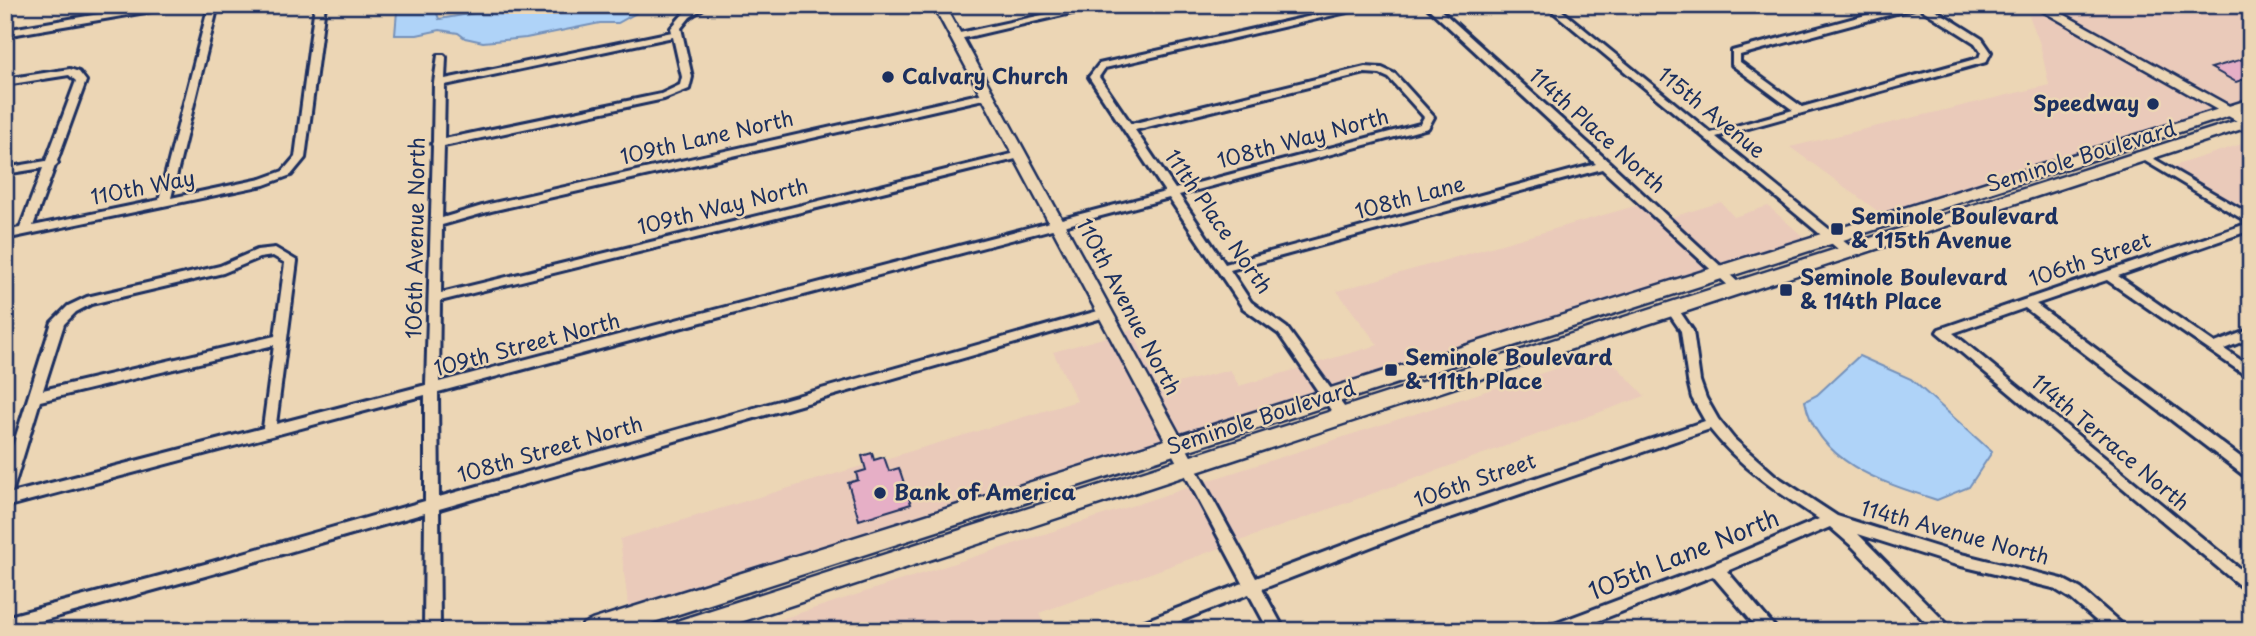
<svg xmlns="http://www.w3.org/2000/svg" width="2256" height="636" viewBox="0 0 2256 636" font-family="'Playpen Sans',sans-serif">
	<rect width="100%" height="100%" fill="#ecd6b5"/>
	<filter id="ink" filterUnits="userSpaceOnUse"><feTurbulence type="fractalNoise" baseFrequency=".0143" numOctaves="2"/><feDisplacementMap in="SourceGraphic" scale="14" xChannelSelector="R" yChannelSelector="G"/><feConvolveMatrix kernelMatrix="1 2 1 2 8 2 1 2 1" color-interpolation-filters="sRGB"/></filter>
	<g filter="url(#ink)">
		<g fill="#eacaba">
			<polygon points="2025,5 2033,5 2221,110 1883,215 1790,147 2049,85 2040,44"/>
			<polygon points="2043,5 2251,5 2251,100 2228,107"/>
			<polygon points="2251,141 2251,216 2170,167"/>
			<polygon points="1721,202 1734,217 1768,206 1806,239 1722,266 1669,218"/>
			<polygon points="1642,204 1712,270 1332,390 1313,364 1378,345 1337,291"/>
			<polygon points="1132,329 1158,388 1230,370 1239,386 1301,368 1319,394 1180,438 1122,332"/>
			<polygon points="1110,336 1167,443 629,612 620,539 1077,401 1053,352"/>
			<polygon points="1604,353 1645,396 1237,542 1204,482"/>
			<polygon points="1190,487 1223,547 1039,613 1046,631 744,631"/>
		</g>
		<g fill="#afd3f8" stroke="#7491ba" stroke-width="2">
			<polygon points="434,5 439,19 522,5 637,5 636,13 618,23 600,23 526,38 483,42 465,38 458,33 440,30 417,35 395,35 397,11"/>
			<path d="M1859 356 1911 379 1992 452 1969 487 1937 500C1884 483 1817 463 1805 401L1817 395Z"/>
		</g>
		<g fill="#e6afc6" stroke="#1b2f5e" stroke-width="2">
			<polygon points="2243,59 2251,63 2251,77 2236,82 2211,68"/>
			<polygon points="872,453 874,460 884,457 889,471 899,468 911,504 859,520 848,483 858,480 856,473 866,470 862,456"/>
		</g>
		<g fill="none" stroke-linecap="round" stroke-linejoin="round">
			<defs>
				<g id="minor">
					<polygon points="152,5 173,5 169,8 5,36 5,30"/>
					<polygon points="209,5 218,5 171,198 261,179 283,171 295,157 315,5 325,5 305,158 291,175 264,185 5,239 5,231 20,228 43,168 5,174 5,168 46,161 76,81 69,75 5,85 5,79 70,69 79,72 86,81 57,161 58,163 55,166 33,226 159,200"/>
					<path d="M697 5H708L690 17 681 28 692 77 689 89 664 99 444 146 442 218 489 204 988 92 993 95 988 98 491 211 442 225 441 293 1020 152 1025 155 1024 157 440 301 439 382 1165 192 1089 77 1099 64 1360 5H1377L1105 68 1099 77 1131 124 1365 67 1382 68 1395 74 1434 117 1428 128 1179 195 1225 264 1596 164 1425 5H1435L1610 163 1743 287 1741 290H1733L1602 169 1230 270 1251 302 1287 328 1347 411 1349 415 1347 419H1337L1279 334 1243 308 1169 198 438 392 439 497 1105 309 1111 313 1109 316 439 509 440 631H424L425 513 205 576 5 631V617L205 564 425 501V395L5 507V471L52 322 68 306 87 297 220 266 257 250 275 248 297 261 276 424 426 385 433 146 432 144 433 142 434 83 438 55H444L446 57 445 79 672 32 671 28 684 13ZM673 37 682 77 680 85 661 94 444 139 445 85ZM1365 73 1380 74 1389 78 1424 117 1420 124 1175 189 1135 130ZM273 256 285 263 275 336 43 390 64 324 76 312 91 304 223 273 259 258ZM274 345 263 428 12 493 40 401Z"/>
					<polygon points="1088,5 1106,5 955,40 950,37 955,34"/>
					<path d="M1545 5H1555L1711 133 1793 110 1732 65V51L1903 5H1928L1982 39 1991 52 1986 62 1716 137 1852 248 1854 251 1852 254H1844ZM1918 7 1975 43 1981 52 1979 58 1802 107 1740 62V55Z"/>
					<polygon points="2144,153 2251,215 2251,230 2118,276 2215,343 2251,329 2251,338 2224,349 2251,367 2251,379 2107,280 2036,304 2251,465 2251,478 2246,477 2025,308 1953,333 2251,578 2251,593 2246,591 1937,332 1939,329 2249,223 2140,158 2139,156"/>
					<path d="M1672 305 1676 306 1693 331 1700 381 1706 398 1718 419 1734 439 1776 476 1837 516 1953 552 2062 579 2081 589 2124 626 2127 631H2108L2071 599 2053 588 1953 564 1858 534 1949 626 1952 631H1934L1853 547 1830 527 1727 571 1778 631H1760L1713 576 1572 631H1546L1549 626 1711 565 1819 519C1779 493 1740 467 1710 429L1409 532 1262 589 1285 631H1269L1249 594 1155 631H1129L1132 626 1243 583 1180 465 1182 461 1187 460 1192 461 1256 578 1399 524 1705 421 1692 398 1688 381 1681 331 1666 309Z"/>
				</g>
				<g id="tertiary">
					<polygon points="933,5 945,5 1193,460 1196,465 1193,470 1187,472 1181,470"/>
					<polygon points="2032,5 2047,5 2251,118 2251,126 2244,125"/>
				</g>
				<g id="primary">
					<polygon points="2251,99 2251,109 626,631 580,631 583,624 592,620"/>
					<polygon points="2251,116 2251,126 713,631 668,631 671,624 680,620"/>
				</g>
			</defs>
			<use href="#minor" stroke="#1b2f5e" stroke-width="6"/>
			<use href="#tertiary" stroke="#1b2f5e" stroke-width="5"/>
			<use href="#primary" stroke="#1b2f5e" stroke-width="5"/>
			<use href="#minor" fill="#ecd6b5" fill-rule="evenodd"/>
			<use href="#tertiary" fill="#ecd6b5" fill-rule="evenodd"/>
			<use href="#primary" fill="#ecd6b5" fill-rule="evenodd"/>
		</g>
	</g>
	<g fill="#1b2f5e" stroke="#ecd6b5" stroke-width="2.5">
		<circle cx="888" cy="77" r="7"/>
		<circle cx="2153" cy="104" r="7"/>
		<rect x="1830" y="222" width="14" height="14" rx="3.5"/>
		<rect x="1779" y="283" width="14" height="14" rx="3.5"/>
		<rect x="1384" y="363" width="14" height="14" rx="3.5"/>
		<circle cx="880" cy="493" r="7"/>
	</g>
	<g text-anchor="middle" stroke-width="5" stroke-linejoin="round" paint-order="stroke">
		<g font-size="21" font-weight="bold" fill="#1b2f5e" stroke="#ecd6b5" text-anchor="start">
			<text x="902" y="84">Calvary Church</text>
			<text x="2139" y="111" text-anchor="end">Speedway</text>
			<text x="1851" y="224">Seminole Boulevard<tspan x="1851" dy="24">&amp; 115th Avenue</tspan></text>
			<text x="1800" y="285">Seminole Boulevard<tspan x="1800" dy="24">&amp; 114th Place</tspan></text>
			<text x="1405" y="365">Seminole Boulevard<tspan x="1405" dy="24">&amp; 111th Place</tspan></text>
			<text x="894" y="500">Bank of America</text>
		</g>
		<g font-size="21" fill="#1b2f5e" stroke="#ecd6b5">
			<text transform="translate(1711 113) rotate(39)" y="7">115th Avenue</text>
			<text transform="translate(1597 131) rotate(42)" y="7">114th Place North</text>
			<text transform="translate(707 138) rotate(-13)" y="7">109th Lane North</text>
			<text transform="translate(1303 139) rotate(-15)" y="7">108th Way North</text>
			<text transform="translate(2081 157) rotate(-17)" y="7">Seminole Boulevard</text>
			<text transform="translate(143 188) rotate(-11)" y="7">110th Way</text>
			<text transform="translate(1410 198) rotate(-15)" y="7">108th Lane</text>
			<text transform="translate(723 207) rotate(-14)" y="7">109th Way North</text>
			<text transform="translate(1218 222) rotate(55)" y="7">111th Place North</text>
			<text transform="translate(416 238) rotate(-89)" y="7">106th Avenue North</text>
			<text transform="translate(2090 260) rotate(-19)" y="7">106th Street</text>
			<text transform="translate(1128 307) rotate(62)" y="7">110th Avenue North</text>
			<text transform="translate(527 345) rotate(-15)" y="7">109th Street North</text>
			<text transform="translate(1261 418) rotate(-18)" y="7">Seminole Boulevard</text>
			<text transform="translate(2110 443) rotate(40)" y="7">114th Terrace North</text>
			<text transform="translate(550 450) rotate(-16)" y="7">108th Street North</text>
			<text transform="translate(1475 481) rotate(-19)" y="7">106th Street</text>
			<text transform="translate(1955 533) rotate(15)" y="7">114th Avenue North</text>
		</g>
		<g font-size="24" fill="#1b2f5e" stroke="#ecd6b5">
			<text transform="translate(1684 555) rotate(-22)" y="8">105th Lane North</text>
		</g>
	</g>
	<rect width="2256" height="636" fill="none" stroke="#ecd6b5" stroke-width="28"/>
	<rect x="14" y="14" width="2228" height="608" fill="none" stroke="#1b2f5e" stroke-width="2.5" filter="url(#ink)"/>
</svg>
